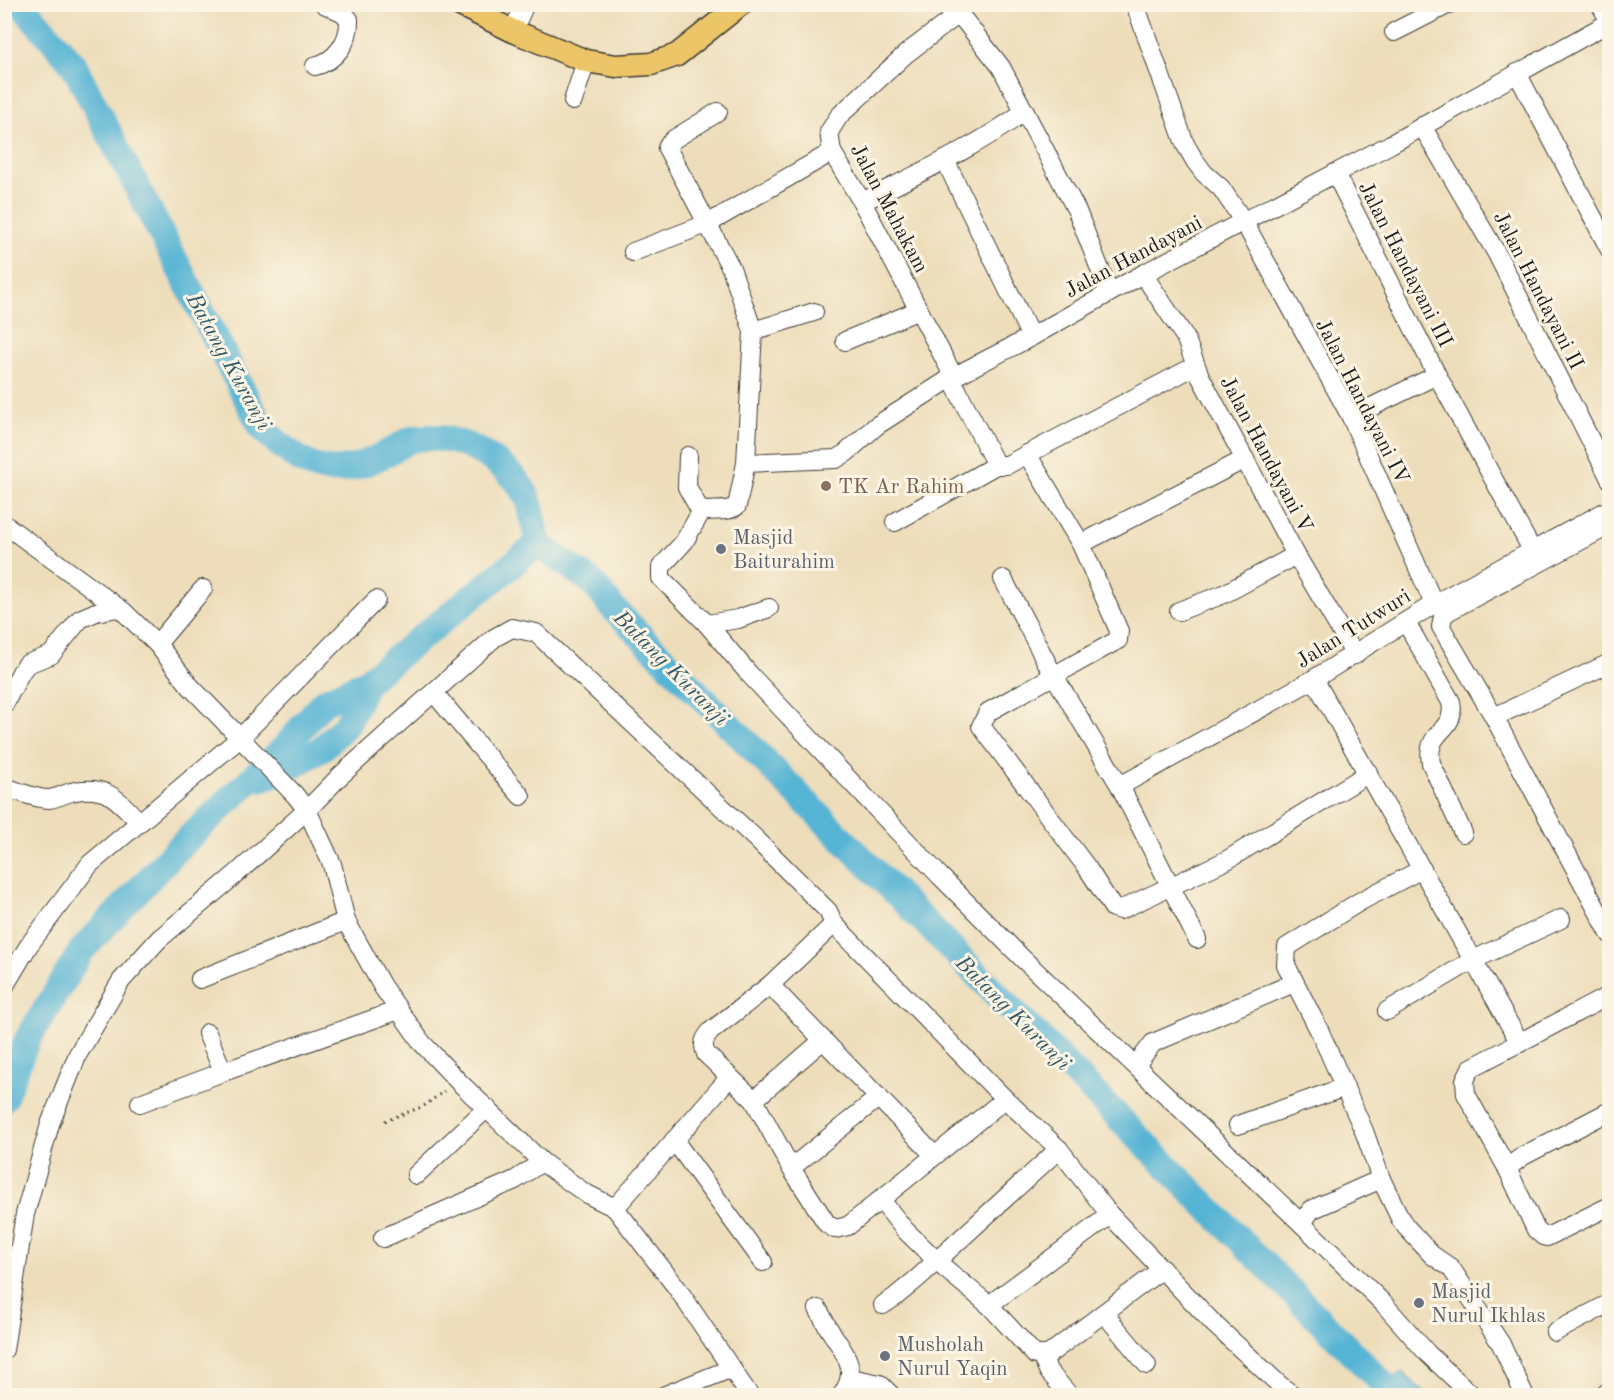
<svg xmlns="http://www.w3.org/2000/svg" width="1614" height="1400" viewBox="0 0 1614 1400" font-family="'Old Standard TT',serif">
	<rect width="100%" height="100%" fill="#fcf5e5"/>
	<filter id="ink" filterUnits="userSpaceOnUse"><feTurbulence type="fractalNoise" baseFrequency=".0167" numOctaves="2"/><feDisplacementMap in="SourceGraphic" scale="12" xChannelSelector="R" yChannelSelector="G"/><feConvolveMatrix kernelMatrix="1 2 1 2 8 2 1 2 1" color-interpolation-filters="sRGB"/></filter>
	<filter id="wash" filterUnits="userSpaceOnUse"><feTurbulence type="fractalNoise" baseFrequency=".008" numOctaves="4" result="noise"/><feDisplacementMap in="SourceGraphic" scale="24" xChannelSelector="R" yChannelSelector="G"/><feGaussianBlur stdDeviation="1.35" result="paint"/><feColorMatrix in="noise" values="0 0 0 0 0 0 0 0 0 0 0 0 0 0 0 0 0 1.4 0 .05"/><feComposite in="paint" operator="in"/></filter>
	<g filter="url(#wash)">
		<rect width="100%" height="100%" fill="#edddba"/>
		<polygon fill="#56b4d4" stroke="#396878" stroke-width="1.5" points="1402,1372 1427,1395 1368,1395"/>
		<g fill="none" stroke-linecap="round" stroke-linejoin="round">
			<g stroke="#56b4d4" stroke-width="27">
				<path d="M21 4 73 64 263 430C283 447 305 470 333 470 353 470 372 461 389 452 397 448 405 441 414 439 454 431 502 458 524 491 531 500 535 531 538 544L592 582 613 608 1395 1396"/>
				<polyline points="262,778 292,766 321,749 347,724 367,681"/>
				<polyline points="4,1098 27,1040 82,950 178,848 285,747 323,702 367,681 538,544"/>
			</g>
		</g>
	</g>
	<g filter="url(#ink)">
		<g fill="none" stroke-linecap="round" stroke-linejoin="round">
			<defs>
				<g id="minor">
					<polyline points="1135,4 1185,144 1195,161 1204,173 1221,188 1244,222 1351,417 1434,604"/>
					<polyline points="1600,4 1610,22"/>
					<polyline points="953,6 1001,67 1077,211 1109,292"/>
					<polyline points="513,31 525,4"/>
					<polyline points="1394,32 1449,4"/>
					<path d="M315 66C336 61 350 41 349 19L342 12 324 4"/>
					<polyline points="1517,73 1610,250"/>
					<polyline points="573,101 586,61"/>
					<polyline points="718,112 674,139 668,145 667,148 731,268 753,331 746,463"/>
					<polyline points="1422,126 1497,254 1610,479"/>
					<polyline points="945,160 1031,337"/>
					<polyline points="1335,173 1437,375 1532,550"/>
					<path d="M862 202C917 174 975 148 1025 111"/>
					<polyline points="633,252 709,223 832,152"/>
					<polyline points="1143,274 1185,337 1200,376 1296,555 1355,655"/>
					<polyline points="753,331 814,312"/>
					<polyline points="845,341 919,310"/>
					<polyline points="954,377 862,202 832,152 829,132 839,116 907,53 960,13"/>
					<polyline points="951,378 996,465 1007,465 1195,366"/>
					<polyline points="1351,417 1437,375"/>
					<polyline points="1027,454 1081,544 1119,631 1118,640 988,712 981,726 1088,869 1113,908 1120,910 1227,860 1356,781 1368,772"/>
					<polyline points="688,456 687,487 701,512"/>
					<polyline points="701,512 684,542 661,567 661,578 707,624 750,675 940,876 1022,958 1302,1224 1383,1303 1428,1354 1473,1396"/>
					<path d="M701 512C713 509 727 513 737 506L746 463 836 459 846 453 876 426 951 378 1031 337 1143 274 1391 144 1610 22"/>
					<polyline points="895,522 996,465"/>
					<polyline points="4,524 123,611 157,644 190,686 295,795 307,810 332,864 346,921 382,986 422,1043 458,1081 542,1162 585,1193 615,1208 677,1288 750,1396"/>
					<polyline points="1610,525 1449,611 1443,616 1441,627 1494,717 1610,934"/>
					<polyline points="1081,544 1245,459"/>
					<polyline points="1003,579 1049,667 1120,786 1197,939"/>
					<polyline points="1179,611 1224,594 1296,555"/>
					<path d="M1406 622 1451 702C1457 733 1425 728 1431 763L1463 833"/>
					<polyline points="707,624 738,619 769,608"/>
					<polyline points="157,644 203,589"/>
					<polyline points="1314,679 1520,1043"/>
					<polyline points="434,693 521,796"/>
					<polyline points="4,705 21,672 27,664 51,655 80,619 96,612 118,608"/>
					<polyline points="1494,717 1610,663"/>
					<polyline points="1120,786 1314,679 1434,604 1610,509"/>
					<path d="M4 787C19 791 34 799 49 799 57 798 64 794 71 792 105 784 117 798 138 821"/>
					<polyline points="1422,869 1359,902 1287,947 1286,965 1320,1032 1364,1131 1381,1179 1401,1220 1407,1228 1432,1255 1451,1268 1501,1344 1525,1396"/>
					<path d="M834 924 770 985 711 1031C704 1039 702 1044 706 1054L754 1100 791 1168 827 1224 835 1229 848 1226 1005 1099"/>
					<polyline points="200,979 346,921"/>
					<polyline points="770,985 934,1155"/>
					<polyline points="4,987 29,945 90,864 240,738 376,600"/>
					<polyline points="1610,995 1471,1068 1465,1080 1466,1094 1507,1168 1536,1230 1543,1236 1547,1237 1610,1206"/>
					<polyline points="1387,1011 1473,960 1561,919"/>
					<polyline points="207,1033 223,1072 399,1010"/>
					<polyline points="1136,1065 1153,1043 1294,983"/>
					<polyline points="754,1100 823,1040"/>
					<polyline points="140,1103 223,1072"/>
					<polyline points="1238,1125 1345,1087"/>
					<polyline points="674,1140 763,1262"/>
					<polyline points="791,1168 879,1097"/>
					<polyline points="1507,1168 1523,1156 1610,1111"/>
					<polyline points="416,1175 487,1108"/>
					<polyline points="880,1199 905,1230 942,1266 989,1305 1035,1355 1048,1355 1162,1269"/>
					<polyline points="615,1208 729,1078"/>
					<polyline points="1302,1224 1311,1210 1381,1179"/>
					<polyline points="383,1238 515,1180 542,1162"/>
					<polyline points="883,1305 895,1297 919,1277 1059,1149"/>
					<polyline points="989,1305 1110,1215"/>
					<path d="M818 1309C823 1318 827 1327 833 1335 847 1356 859 1372 841 1396"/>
					<polyline points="1104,1313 1147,1365"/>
					<polyline points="1555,1332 1610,1303"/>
					<polyline points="4,1350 25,1214 50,1124 78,1054 121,981 159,939 235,875 307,810 339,777 494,638 512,628 536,633 757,840 828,911 834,924 1005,1099 1059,1149 1110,1215 1215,1325 1282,1387 1294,1396"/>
					<polyline points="1041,1356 1049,1372 1070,1396"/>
					<polyline points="851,1378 880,1384 892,1396"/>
					<polyline points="663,1396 732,1368"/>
					<polyline points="1603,1396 1610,1390"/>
				</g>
				<polyline id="major" points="458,4 513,31 586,61 616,66 651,64 677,55 741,4"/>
			</defs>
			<use href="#minor" stroke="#3b3934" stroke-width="20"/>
			<use href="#major" stroke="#3b3934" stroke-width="25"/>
			<polyline stroke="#3b3934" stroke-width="3" stroke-dasharray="1.5 4.5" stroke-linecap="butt" points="385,1121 424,1106 444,1091"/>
			<use href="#minor" stroke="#fff" stroke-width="18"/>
			<use href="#major" stroke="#edc569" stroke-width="22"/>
		</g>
	</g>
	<circle fill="#8d6e63" stroke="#fcf5e5" stroke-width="2" cx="826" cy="486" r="6"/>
	<g fill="#6b7280" stroke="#fcf5e5" stroke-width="2">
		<circle cx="721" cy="549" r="6"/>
		<circle cx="1419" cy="1303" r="6"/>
		<circle cx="885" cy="1356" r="6"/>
	</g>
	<g text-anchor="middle" stroke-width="6" stroke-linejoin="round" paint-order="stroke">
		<g font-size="21" fill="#1c1c1c" stroke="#fcf5e5">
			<text transform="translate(890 208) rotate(62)" y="7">Jalan Mahakam</text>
			<text transform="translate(1133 256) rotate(-28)" y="7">Jalan Handayani</text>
			<text transform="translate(1406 264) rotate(63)" y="7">Jalan Handayani III</text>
			<text transform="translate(1539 290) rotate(63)" y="7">Jalan Handayani II</text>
			<text transform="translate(1363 401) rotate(63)" y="7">Jalan Handayani IV</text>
			<text transform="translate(1267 454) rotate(62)" y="7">Jalan Handayani V</text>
			<text transform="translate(1353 628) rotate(-32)" y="7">Jalan Tutwuri</text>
		</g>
		<g font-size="21" fill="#785e54" stroke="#fcf5e5" text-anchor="start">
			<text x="838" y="493">TK Ar Rahim</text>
		</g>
		<g font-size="21" fill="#5b616d" stroke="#fcf5e5" text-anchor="start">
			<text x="733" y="544">Masjid<tspan x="733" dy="24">Baiturahim</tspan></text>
			<text x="1431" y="1298">Masjid<tspan x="1431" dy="24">Nurul Ikhlas</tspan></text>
			<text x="897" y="1351">Musholah<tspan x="897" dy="24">Nurul Yaqin</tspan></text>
		</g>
		<g font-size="22" font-style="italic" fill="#335966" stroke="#fcf5e5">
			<text transform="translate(230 361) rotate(61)" y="8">Batang Kuranji</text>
			<text transform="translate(672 667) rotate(45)" y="8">Batang Kuranji</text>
			<text transform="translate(1014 1012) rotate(45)" y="8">Batang Kuranji</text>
		</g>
	</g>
	<rect width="1614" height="1400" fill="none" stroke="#fcf5e5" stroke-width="24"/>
</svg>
